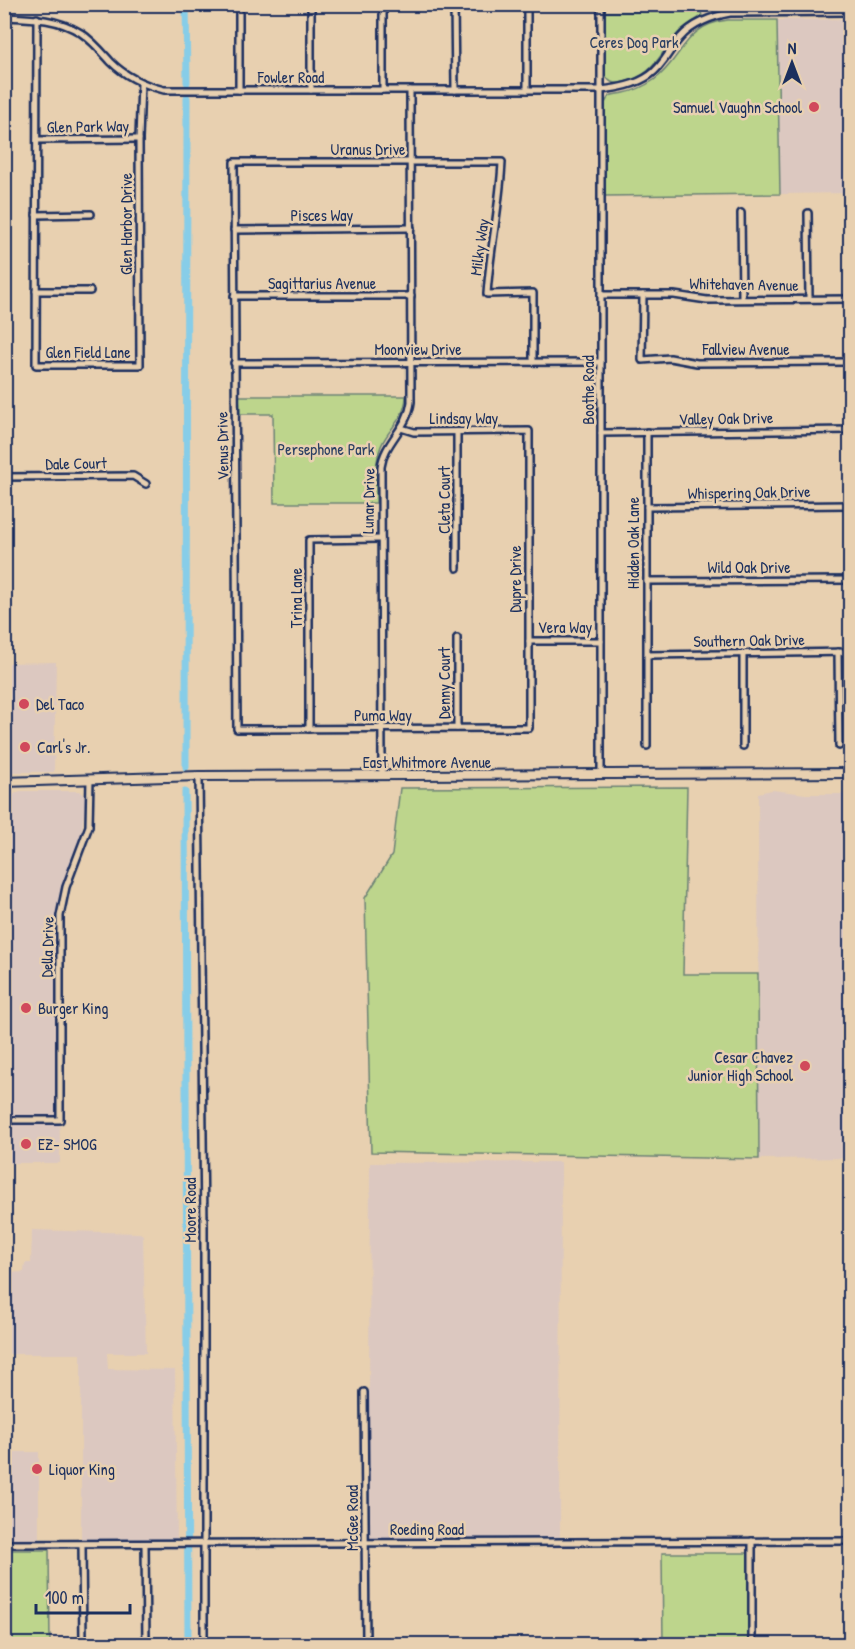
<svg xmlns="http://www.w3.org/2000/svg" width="855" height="1649" viewBox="0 0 855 1649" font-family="'Patrick Hand',sans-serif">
	<rect width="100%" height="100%" fill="#e8d0b0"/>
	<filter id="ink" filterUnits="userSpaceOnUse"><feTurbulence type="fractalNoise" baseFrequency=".0167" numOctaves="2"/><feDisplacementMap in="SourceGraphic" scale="12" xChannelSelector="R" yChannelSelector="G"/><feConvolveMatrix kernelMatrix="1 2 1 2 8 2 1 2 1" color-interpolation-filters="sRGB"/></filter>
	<g filter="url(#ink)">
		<g fill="#dcc8c0">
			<polygon points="850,19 850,193 780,194 777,20"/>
			<polygon points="56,662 54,772 5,772 5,663"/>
			<polygon points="772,790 806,794 850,794 850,1158 759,1159 758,793"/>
			<polygon points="20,791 79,791 86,797 81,839 58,899 60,1163 5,1163 4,800"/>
			<polygon points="561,1162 560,1542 364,1543 364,1392 369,1391 370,1163"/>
			<polygon points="32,1230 140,1233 143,1235 146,1353 107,1353 108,1369 175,1370 177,1540 81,1539 81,1354 5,1354 5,1273 24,1272 25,1263 31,1263"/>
			<polygon points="5,1452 39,1452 39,1541 5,1540"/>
		</g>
		<g fill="#bdd58c" stroke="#6c8275" stroke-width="1.5">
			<path d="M605 12H701L702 16C694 21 686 25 679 32 658 54 656 76 620 83 613 84 609 82 605 75Z"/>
			<path d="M728 20H777L780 194 605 196V103C607 100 607 98 610 96 614 94 620 94 624 93 635 91 645 86 654 80 684 58 683 25 728 20Z"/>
			<path d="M239 396H406C405 420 389 427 381 446 374 464 376 484 376 503H274L273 414H240Z"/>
			<polygon points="687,787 683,974 758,974 759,1159 371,1152 365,898 392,855 400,788"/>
			<polygon points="4,1550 49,1550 50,1644 5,1644"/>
			<polygon points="662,1553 753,1553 752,1644 663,1644"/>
		</g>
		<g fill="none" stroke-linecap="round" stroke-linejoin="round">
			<g stroke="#87cde8" stroke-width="7">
				<polyline points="186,4 187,82"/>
				<polyline points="186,767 187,98"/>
				<polyline points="185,792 188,1644"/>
			</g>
			<defs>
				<g id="street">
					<polyline points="239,4 239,90"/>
					<polyline points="311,4 311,90"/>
					<polyline points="383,4 383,90"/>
					<polyline points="454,4 455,90"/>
					<polyline points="527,4 527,90"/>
					<polyline points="601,4 601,775"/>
					<path d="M4 17C32 18 57 18 81 33 93 41 102 52 111 62 126 77 144 85 164 90H601C618 88 636 85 650 75 664 65 669 50 680 38 692 24 712 16 730 13L850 12"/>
					<polyline points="37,18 36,365 140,365 139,139 141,83"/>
					<polyline points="37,140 139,139"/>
					<polyline points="741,213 742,298"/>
					<polyline points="808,213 809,298"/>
					<polyline points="36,215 91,214"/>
					<polyline points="234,230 411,228"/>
					<polyline points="36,291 90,291"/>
					<polyline points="601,295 674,295 707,300 850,299"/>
					<polyline points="643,295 642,360 670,358 697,363 850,362"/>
					<polyline points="234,296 411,296"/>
					<polyline points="234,363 601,362"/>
					<path d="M401 428 414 432 529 431V728L237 729 234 162H502C500 206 490 249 487 294L533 293V362"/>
					<polyline points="457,432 457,568"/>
					<polyline points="647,432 647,746"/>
					<polyline points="601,433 850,430"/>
					<polyline points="4,477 133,476 146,484"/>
					<polyline points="647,507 850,505"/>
					<polyline points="647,581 850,580"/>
					<polyline points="457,638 457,728"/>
					<polyline points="529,641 601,641"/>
					<polyline points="838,652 839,746"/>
					<polyline points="743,654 743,746"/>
					<polyline points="647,655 850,652"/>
					<polyline points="309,729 309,540 381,539"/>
					<path d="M382 775 381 467C384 442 408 428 411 402L410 90"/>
					<polyline points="199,776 204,1225 204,1644"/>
					<polyline points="4,1120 60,1120 60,916 66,887 89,826 90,779"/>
					<polyline points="364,1392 366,1644"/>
					<polyline points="752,1541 752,1644"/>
					<polyline points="4,1544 850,1541"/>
					<polyline points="145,1544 146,1644"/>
					<polyline points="82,1545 83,1644"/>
				</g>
				<polyline id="secondary" points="4,782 199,776 850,773"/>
			</defs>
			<use href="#street" stroke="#1b2f5e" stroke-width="10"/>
			<use href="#secondary" stroke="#1b2f5e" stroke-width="12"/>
			<use href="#street" stroke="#e8d0b0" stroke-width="5"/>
			<use href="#secondary" stroke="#e8d0b0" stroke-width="8"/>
		</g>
	</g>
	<g fill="#d1495b" stroke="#e8d0b0" stroke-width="2">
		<circle cx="814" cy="107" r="6"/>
		<circle cx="24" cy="704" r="6"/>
		<circle cx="25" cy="747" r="6"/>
		<circle cx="26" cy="1008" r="6"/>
		<circle cx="805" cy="1066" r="6"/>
		<circle cx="26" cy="1144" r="6"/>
		<circle cx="37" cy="1469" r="6"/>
	</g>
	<g text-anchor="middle" stroke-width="5" stroke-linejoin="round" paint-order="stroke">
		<g font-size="16" fill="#2b4063" stroke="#e8d0b0">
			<text x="634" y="48">Ceres Dog Park</text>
			<text x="326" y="455">Persephone Park</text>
		</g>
		<g font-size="16" fill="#1b2f5e" stroke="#e8d0b0">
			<text x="291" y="83">Fowler Road</text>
			<text transform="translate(88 126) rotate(-1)" y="6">Glen Park Way</text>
			<text x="368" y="155">Uranus Drive</text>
			<text x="322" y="221">Pisces Way</text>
			<text transform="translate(126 224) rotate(-90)" y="6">Glen Harbor Drive</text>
			<text transform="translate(479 247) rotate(-82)" y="6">Milky Way</text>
			<text x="322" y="289">Sagittarius Avenue</text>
			<text transform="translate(744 284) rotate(1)" y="6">Whitehaven Avenue</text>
			<text x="418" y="355">Moonview Drive</text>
			<text x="746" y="355">Fallview Avenue</text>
			<text x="88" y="358">Glen Field Lane</text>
			<text transform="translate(588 390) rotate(-90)" y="6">Boothe Road</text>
			<text x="464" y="424">Lindsay Way</text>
			<text transform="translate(726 418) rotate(-1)" y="6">Valley Oak Drive</text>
			<text transform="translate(222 446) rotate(-91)" y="6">Venus Drive</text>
			<text transform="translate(76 463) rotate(-1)" y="6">Dale Court</text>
			<text transform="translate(749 492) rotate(-1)" y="6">Whispering Oak Drive</text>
			<text transform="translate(444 500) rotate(-90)" y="6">Cleta Court</text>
			<text transform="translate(368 501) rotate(-89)" y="6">Lunar Drive</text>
			<text transform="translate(633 543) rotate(-90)" y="6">Hidden Oak Lane</text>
			<text x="749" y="573">Wild Oak Drive</text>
			<text transform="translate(515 579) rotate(-90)" y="6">Dupre Drive</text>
			<text transform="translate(296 598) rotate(-90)" y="6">Trina Lane</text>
			<text x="565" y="633">Vera Way</text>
			<text transform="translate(749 640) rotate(-1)" y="6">Southern Oak Drive</text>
			<text transform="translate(444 683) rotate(-90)" y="6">Denny Court</text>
			<text x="383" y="721">Puma Way</text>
			<text x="427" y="768">East Whitmore Avenue</text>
			<text transform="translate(47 947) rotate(-89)" y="6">Della Drive</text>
			<text transform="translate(190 1210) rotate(-90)" y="6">Moore Road</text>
			<text transform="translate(352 1518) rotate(-90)" y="6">McGee Road</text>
			<text x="427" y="1535">Roeding Road</text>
		</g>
		<g font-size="16" fill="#1b2f5e" stroke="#e8d0b0" text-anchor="start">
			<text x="802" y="113" text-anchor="end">Samuel Vaughn School</text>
			<text x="36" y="710">Del Taco</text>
			<text x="37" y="753">Carl's Jr.</text>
			<text x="38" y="1014">Burger King</text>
			<text x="793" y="1063" text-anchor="end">Cesar Chavez<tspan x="793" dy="18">Junior High School</tspan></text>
			<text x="38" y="1150">EZ- SMOG</text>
			<text x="49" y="1475">Liquor King</text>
		</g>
	</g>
	<rect width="855" height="1649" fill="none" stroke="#e8d0b0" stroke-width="24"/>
	<rect x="12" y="12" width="831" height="1625" fill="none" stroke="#1b2f5e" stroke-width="2" filter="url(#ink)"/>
	<g transform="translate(792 63)" stroke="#e8d0b0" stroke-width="4.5" paint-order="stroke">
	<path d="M0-4.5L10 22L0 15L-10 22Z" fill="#1b2f5e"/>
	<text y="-9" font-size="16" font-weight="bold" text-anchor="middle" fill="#1b2f5e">N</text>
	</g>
	<path d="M36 1604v9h94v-9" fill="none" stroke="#1b2f5e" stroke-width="3"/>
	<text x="45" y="1604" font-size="18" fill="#1b2f5e" stroke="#e8d0b0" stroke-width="4.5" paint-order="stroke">100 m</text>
</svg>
